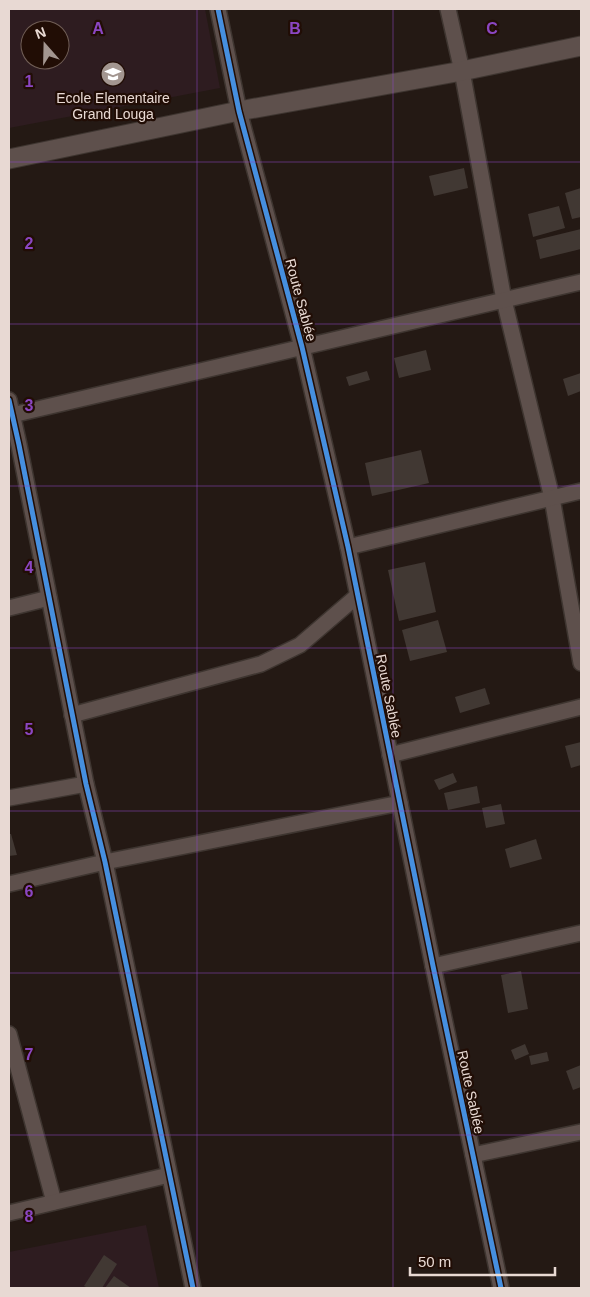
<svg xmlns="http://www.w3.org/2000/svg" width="590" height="1297" viewBox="0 0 590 1297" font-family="Arial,sans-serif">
	<rect width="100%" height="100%" fill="#241914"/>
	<g fill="#2e1c20" fill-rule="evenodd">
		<path d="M9 9H205L220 88 9 128ZM30 30H60V60H30Z"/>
		<polygon points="146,1225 159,1288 9,1288 9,1252"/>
	</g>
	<g fill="#413833">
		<polygon points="464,168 468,188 434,196 429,176"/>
		<polygon points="581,188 581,217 572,219 565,193"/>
		<polygon points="559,206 565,228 533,237 528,214"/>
		<polygon points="581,229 581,249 540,259 536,240"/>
		<polygon points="426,350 431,370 399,378 394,358"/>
		<polygon points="367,371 370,380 349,386 346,377"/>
		<polygon points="581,373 581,391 568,396 563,379"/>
		<polygon points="421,450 429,483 372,496 365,463"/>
		<polygon points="425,562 436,612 399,621 388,570"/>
		<polygon points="438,620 447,652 410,661 402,630"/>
		<polygon points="485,688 490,704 460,713 455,697"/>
		<polygon points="581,742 581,765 571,768 565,746"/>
		<polygon points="453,773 457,782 439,790 434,780"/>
		<polygon points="477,786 480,803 448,810 444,793"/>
		<polygon points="501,804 505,824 486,828 482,808"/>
		<polygon points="9,834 11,834 17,855 9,856"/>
		<polygon points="536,839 542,859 510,868 505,849"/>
		<polygon points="521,971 528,1009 508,1013 501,975"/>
		<polygon points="525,1044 529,1054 515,1060 511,1050"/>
		<polygon points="547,1052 549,1061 531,1065 529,1056"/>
		<polygon points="581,1065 581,1087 573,1090 566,1071"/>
		<polygon points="104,1255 117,1264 102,1288 88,1288 84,1286"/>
		<polygon points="114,1276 131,1288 105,1288"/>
	</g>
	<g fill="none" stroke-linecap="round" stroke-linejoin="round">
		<defs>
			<g id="minor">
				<polyline points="218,9 239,111 302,347 348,547 433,966 501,1288"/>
				<polyline points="448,9 462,71 504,300 552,498 581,663"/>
				<polyline points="9,400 19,445 86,784 105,862 193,1288"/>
				<polyline points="12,415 581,282"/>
				<polyline points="348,547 581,491"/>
				<polyline points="9,608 49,598"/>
				<polyline points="72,715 261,664 300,645 357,596"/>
				<polyline points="390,755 581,707"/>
				<polyline points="9,798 86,784"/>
				<polyline points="9,884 105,862 400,803"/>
				<polyline points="433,966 581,933"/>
				<polyline points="9,1034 54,1202"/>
				<polyline points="473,1155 581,1132"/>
				<polyline points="9,1213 169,1175"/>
			</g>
			<polyline id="tertiary" points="9,159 239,111 462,71 581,46"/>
		</defs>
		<use href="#minor" stroke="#3e3530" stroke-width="18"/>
		<use href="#tertiary" stroke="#3e3530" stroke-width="21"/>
		<use href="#minor" stroke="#5e504c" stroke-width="15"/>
		<use href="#tertiary" stroke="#5e504c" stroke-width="19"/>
		<defs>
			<g id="cycleway">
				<polyline points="218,9 239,111 302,347 348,547 433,966 501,1288"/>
				<polyline points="9,400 19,445 86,784 105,862 193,1288"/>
			</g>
		</defs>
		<use href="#cycleway" stroke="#210d05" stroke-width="8"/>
		<use href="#cycleway" stroke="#468fdf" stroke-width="5"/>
	</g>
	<path fill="none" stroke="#8b46c2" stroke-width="1" stroke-opacity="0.55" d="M197 9V1288M393 9V1288M9 162H581M9 324H581M9 486H581M9 648H581M9 811H581M9 973H581M9 1135H581"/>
	<defs>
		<symbol id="school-disc" viewBox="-11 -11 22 22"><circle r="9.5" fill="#a39690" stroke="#210d05"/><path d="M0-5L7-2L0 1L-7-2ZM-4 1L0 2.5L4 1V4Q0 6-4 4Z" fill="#fff"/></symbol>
	</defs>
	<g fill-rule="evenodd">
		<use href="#school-disc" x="99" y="60" width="28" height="28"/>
	</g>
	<g text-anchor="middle" stroke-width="4.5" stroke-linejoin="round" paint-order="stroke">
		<g font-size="14" fill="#e8d9d3" stroke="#210d05">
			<text x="113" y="103">Ecole Elementaire<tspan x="113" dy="16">Grand Louga</tspan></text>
		</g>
		<g font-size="14" fill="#e8d9d3" stroke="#210d05">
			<text transform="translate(301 300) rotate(75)" y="5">Route Sablée</text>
			<text transform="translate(389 696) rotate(79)" y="5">Route Sablée</text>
			<text transform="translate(471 1092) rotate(78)" y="5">Route Sablée</text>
		</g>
	</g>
	<g font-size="16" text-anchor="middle" font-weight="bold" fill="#8b46c2" stroke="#210d05" stroke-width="4.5" stroke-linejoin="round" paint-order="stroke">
		<text x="98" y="34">A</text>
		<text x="295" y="34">B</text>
		<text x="492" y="34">C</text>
		<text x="29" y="87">1</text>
		<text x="29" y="249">2</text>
		<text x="29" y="411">3</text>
		<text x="29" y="573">4</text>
		<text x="29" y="735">5</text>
		<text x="29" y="897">6</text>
		<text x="29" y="1060">7</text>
		<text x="29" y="1222">8</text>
	</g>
	<rect width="590" height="1297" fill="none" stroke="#e8d9d3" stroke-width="20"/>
	<g transform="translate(45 45) rotate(340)"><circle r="24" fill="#210d05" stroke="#715f57"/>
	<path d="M0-4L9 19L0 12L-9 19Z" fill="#a39690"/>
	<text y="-8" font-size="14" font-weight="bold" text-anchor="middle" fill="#e8d9d3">N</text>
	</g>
	<path d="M410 1267v8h145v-8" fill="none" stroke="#e8d9d3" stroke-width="2.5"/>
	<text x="418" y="1267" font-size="15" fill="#e8d9d3" stroke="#210d05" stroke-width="4" paint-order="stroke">50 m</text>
</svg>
